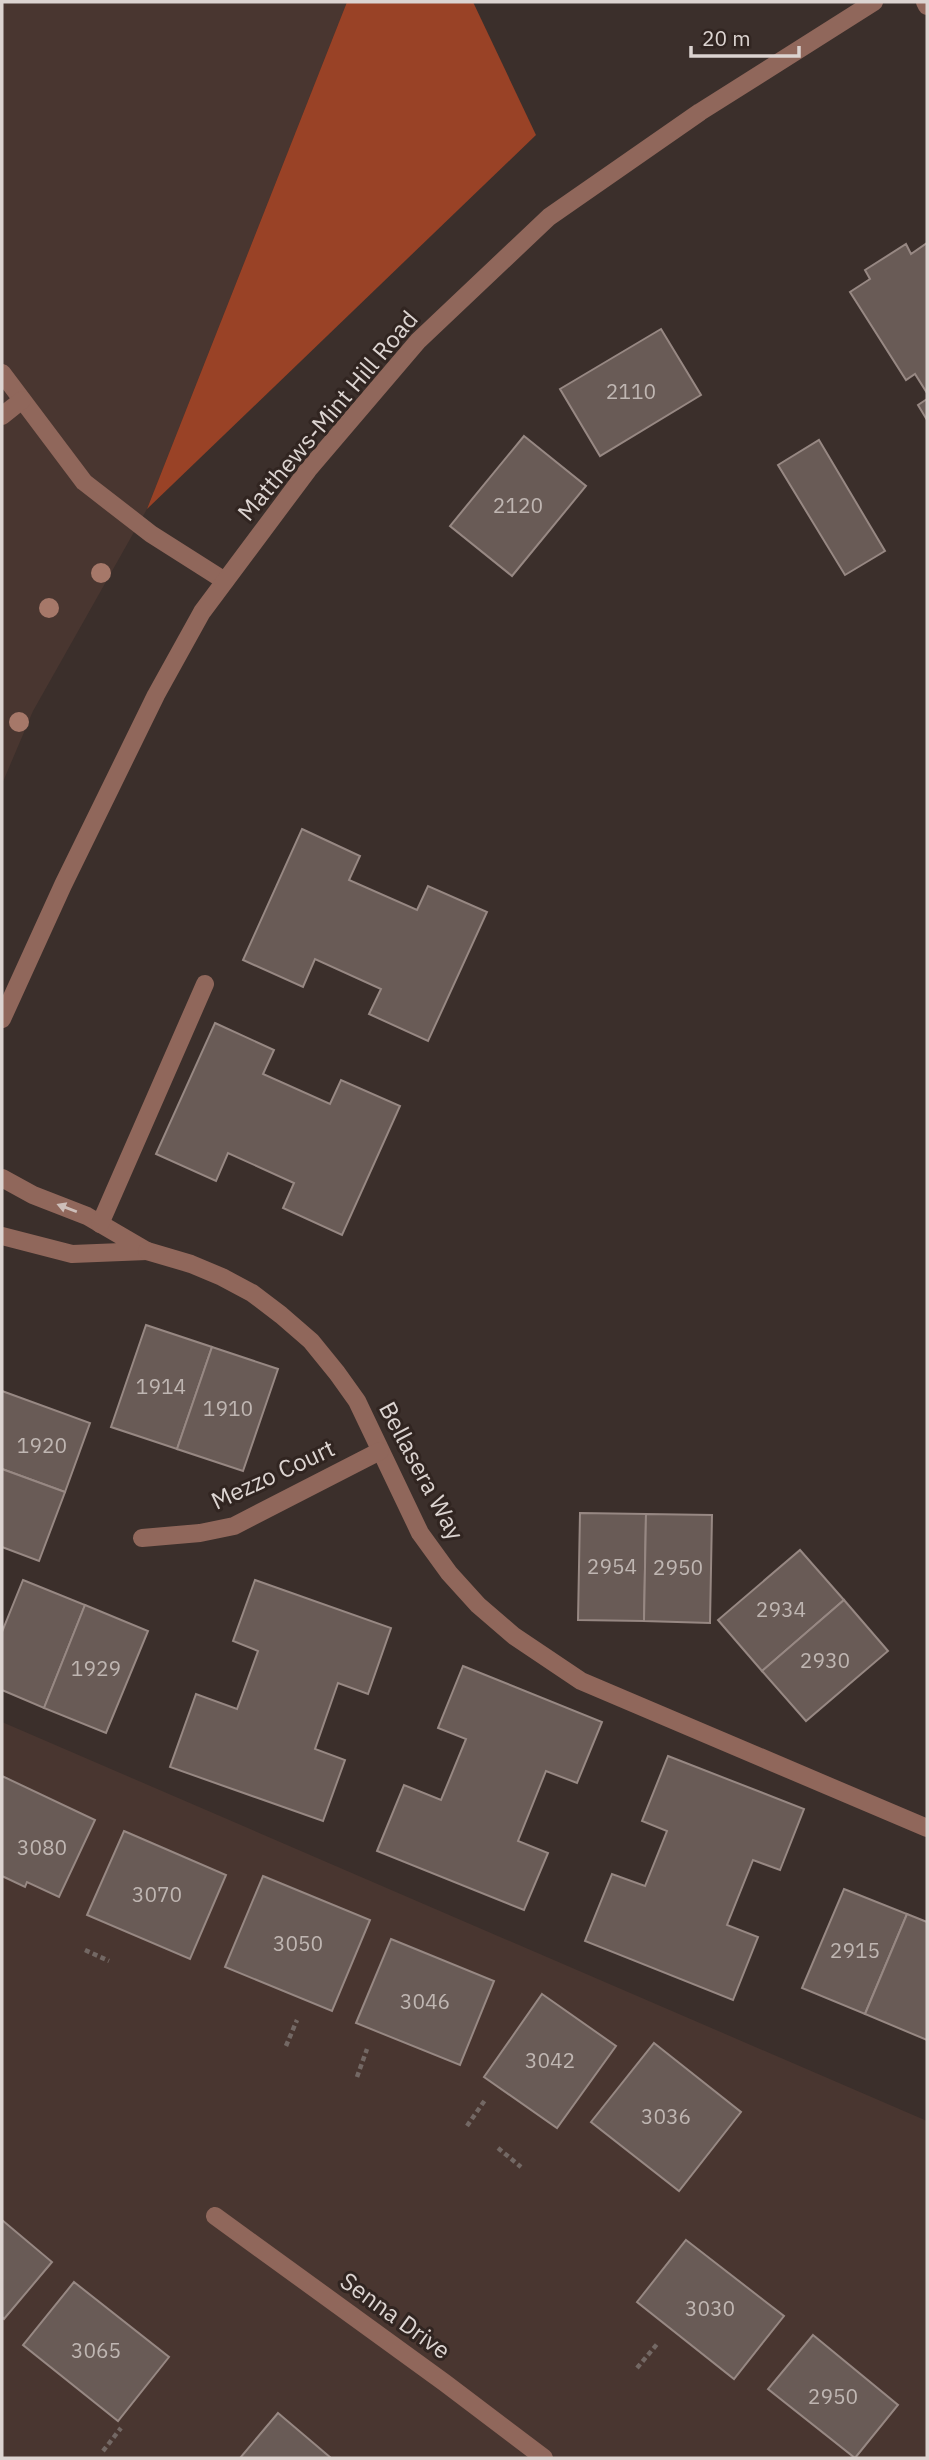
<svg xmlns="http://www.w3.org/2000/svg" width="929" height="2460" viewBox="0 0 929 2460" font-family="'IBM Plex Sans',sans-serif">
	<rect width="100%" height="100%" fill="#3b2f2b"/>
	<g fill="#493630">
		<polygon points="2,2 347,2 147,509 33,711 2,784"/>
		<polygon points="2,1722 927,2121 927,2458 2,2458"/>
	</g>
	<polygon fill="#994226" points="347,2 473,2 536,135 147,509"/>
	<g fill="#695b56" stroke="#978883" stroke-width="2">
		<polygon points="927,243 927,393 915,374 906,380 850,292 870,279 865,270 906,244 911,254"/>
		<polygon points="661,329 701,395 600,456 560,389"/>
		<polygon points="927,399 927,420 918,405"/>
		<polygon points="524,436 586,486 512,576 450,526"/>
		<polygon points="819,440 885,551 845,575 778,465"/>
		<polygon points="302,829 360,856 349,880 417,910 428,886 487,912 428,1041 369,1014 381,989 315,959 303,987 243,960"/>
		<polygon points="215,1023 274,1050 263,1074 330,1104 341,1080 400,1106 342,1235 283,1208 294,1183 228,1153 216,1181 156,1154"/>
		<polygon points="146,1325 212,1347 177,1449 111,1427"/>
		<polygon points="212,1347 278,1369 243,1471 177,1449"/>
		<polygon points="2,1391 90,1423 65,1492 2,1469"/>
		<polygon points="2,1469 65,1492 39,1561 2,1547"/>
		<polygon points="580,1513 646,1514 644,1621 578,1620"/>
		<polygon points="646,1514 712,1515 710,1623 644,1621"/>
		<polygon points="800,1550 844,1600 762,1671 718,1620"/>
		<polygon points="23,1580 85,1605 44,1708 2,1690 2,1632"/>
		<polygon points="255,1580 391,1628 368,1694 338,1683 315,1749 345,1760 323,1821 170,1767 196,1694 237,1709 258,1651 233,1641"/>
		<polygon points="844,1600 888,1651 806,1721 762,1671"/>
		<polygon points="85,1605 148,1631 106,1733 44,1708"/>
		<polygon points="463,1666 602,1722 577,1783 546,1771 518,1841 548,1853 524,1910 377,1851 404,1785 441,1800 466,1739 438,1728"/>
		<polygon points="668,1756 804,1809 780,1870 753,1860 727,1925 758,1937 733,2000 585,1941 612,1874 645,1886 667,1831 642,1821"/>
		<polygon points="2,1776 95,1820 59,1897 27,1882 25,1887 2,1876"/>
		<polygon points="124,1831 226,1875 190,1959 87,1915"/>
		<polygon points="263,1876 370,1920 332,2011 225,1967"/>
		<polygon points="844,1889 907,1914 865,2014 802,1988"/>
		<polygon points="907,1914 927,1922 927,2040 865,2014"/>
		<polygon points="391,1939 494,1981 460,2065 356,2023"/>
		<polygon points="542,1994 616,2046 557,2128 484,2077"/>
		<polygon points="654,2043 741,2112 679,2191 591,2122"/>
		<polygon points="2,2220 52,2262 4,2319 2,2317"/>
		<polygon points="686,2240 784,2316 734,2379 637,2302"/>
		<polygon points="74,2282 169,2357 118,2421 23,2345"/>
		<polygon points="813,2335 898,2405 855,2458 768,2389"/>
		<polygon points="278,2413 331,2458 240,2458"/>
	</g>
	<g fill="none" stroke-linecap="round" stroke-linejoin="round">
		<g stroke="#736864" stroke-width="4.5" stroke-dasharray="5 3.5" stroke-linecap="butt">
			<polyline points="85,1950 109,1961"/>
			<polyline points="286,2046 297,2020"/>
			<polyline points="357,2077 367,2049"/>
			<polyline points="467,2126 485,2100"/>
			<polyline points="498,2148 521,2167"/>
			<polyline points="637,2368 658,2343"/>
			<polyline points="103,2451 121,2428"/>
		</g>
		<g stroke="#90675b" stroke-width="18">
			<polyline points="925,2 927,6"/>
			<polyline points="2,373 84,482 151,534 225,581"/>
			<polyline points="2,416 22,400"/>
			<polyline points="2,1019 63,885 156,695 202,612 308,470 418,341 549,217 700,112 874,2"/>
			<polyline points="2,1178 33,1195 87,1216 147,1251 72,1254 2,1236"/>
			<polyline points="100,1224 205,984"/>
			<polyline points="147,1251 191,1264 222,1277 252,1293 281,1315 311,1341 337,1373 357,1401 420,1533 449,1573 478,1605 514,1636 581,1681 927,1828"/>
			<polyline points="142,1538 200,1533 234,1526 380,1451"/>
			<polyline points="215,2216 445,2383 544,2458"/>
		</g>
	</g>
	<g fill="#a67869">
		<circle cx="101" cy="573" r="10"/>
		<circle cx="49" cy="608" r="10"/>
		<circle cx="19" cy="722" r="10"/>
	</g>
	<defs><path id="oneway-solid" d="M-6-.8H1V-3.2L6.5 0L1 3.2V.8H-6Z" transform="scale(1.75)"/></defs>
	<use fill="#cdbeb9" href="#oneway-solid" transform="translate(67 1208) rotate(-159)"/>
	<g text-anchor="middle" stroke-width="6" stroke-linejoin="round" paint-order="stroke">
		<g font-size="21" fill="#bfb6b2">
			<text x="631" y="399">2110</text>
			<text x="518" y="513">2120</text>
			<text x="161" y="1394">1914</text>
			<text x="228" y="1416">1910</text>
			<text x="42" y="1453">1920</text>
			<text x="612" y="1574">2954</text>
			<text x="678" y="1575">2950</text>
			<text x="781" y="1617">2934</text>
			<text x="825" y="1668">2930</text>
			<text x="96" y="1676">1929</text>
			<text x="42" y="1855">3080</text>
			<text x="157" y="1902">3070</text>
			<text x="298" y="1951">3050</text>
			<text x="855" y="1958">2915</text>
			<text x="425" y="2009">3046</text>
			<text x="550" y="2068">3042</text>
			<text x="666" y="2124">3036</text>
			<text x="710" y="2316">3030</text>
			<text x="96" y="2358">3065</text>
			<text x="833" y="2404">2950</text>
		</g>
		<g font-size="24" fill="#dcd4d1" stroke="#312521">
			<text transform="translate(328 416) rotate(-50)" y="8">Matthews-Mint Hill Road</text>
			<text transform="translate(421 1471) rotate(62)" y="8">Bellasera Way</text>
			<text transform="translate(273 1475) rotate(-25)" y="8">Mezzo Court</text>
			<text transform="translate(395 2316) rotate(36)" y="8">Senna Drive</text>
		</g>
	</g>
	<rect width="929" height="2460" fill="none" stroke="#dcd4d1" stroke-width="7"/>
	<path d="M691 46v10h108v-10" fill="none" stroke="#dcd4d1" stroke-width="3.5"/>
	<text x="702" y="46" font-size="21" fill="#dcd4d1" stroke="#312521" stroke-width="5" paint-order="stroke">20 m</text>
</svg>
